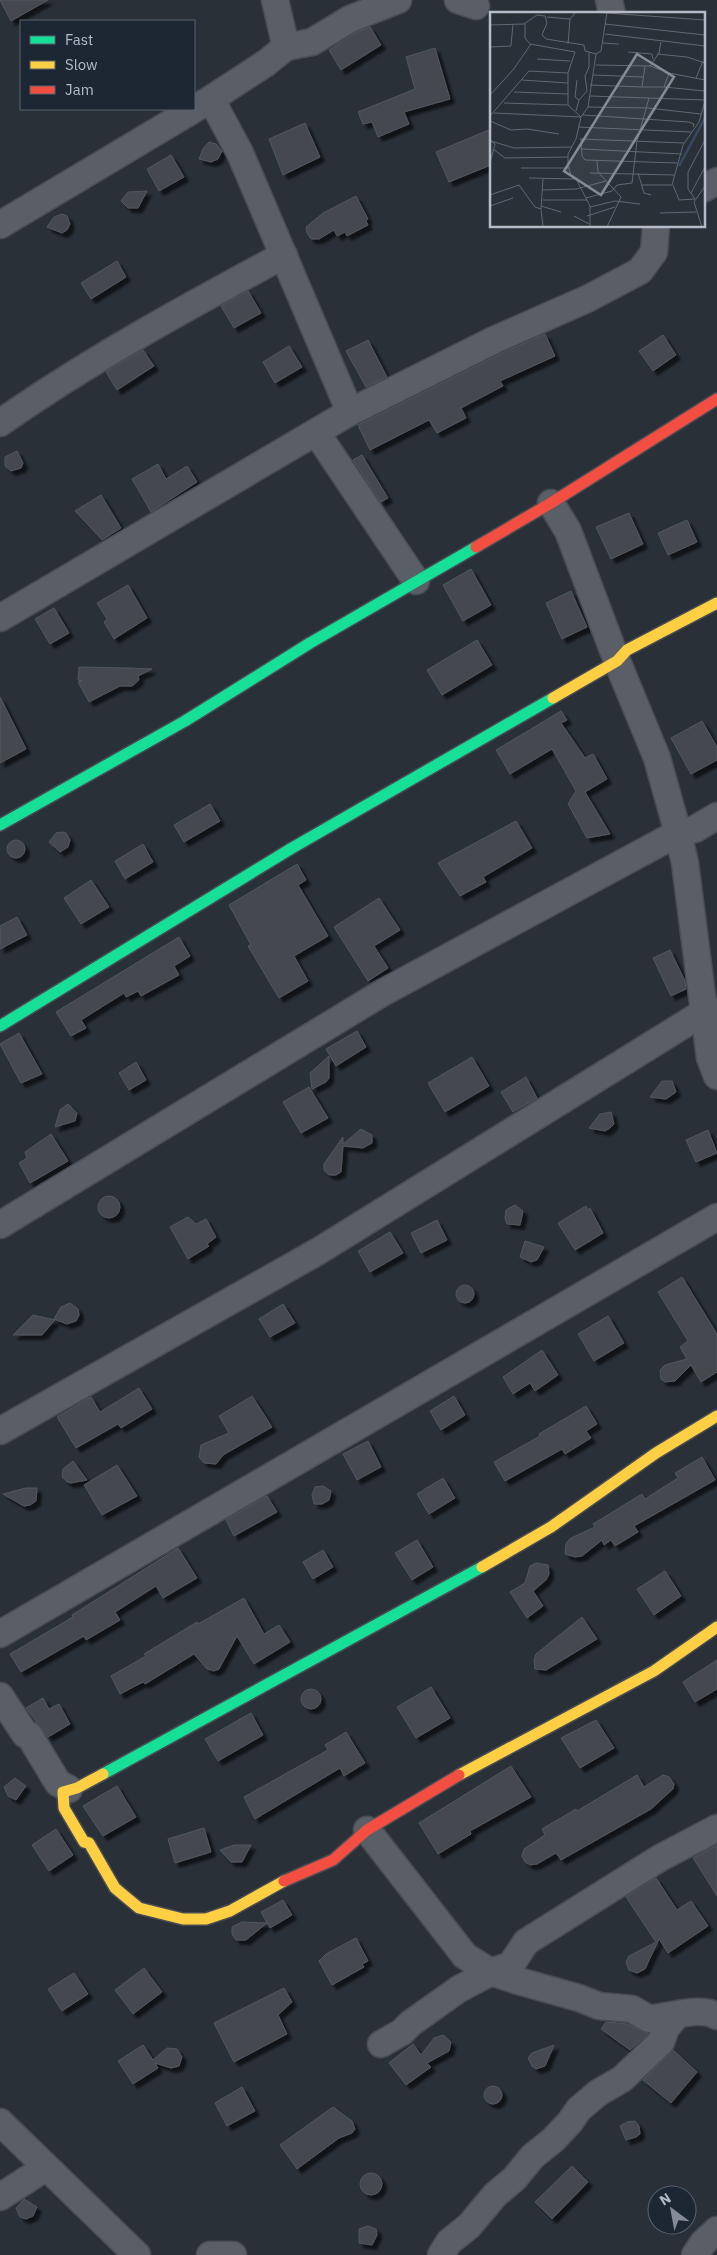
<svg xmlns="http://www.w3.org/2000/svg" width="717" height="2255" viewBox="0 0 717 2255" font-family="'IBM Plex Sans',sans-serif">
	<defs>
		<filter id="shadow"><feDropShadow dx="4.5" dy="4.5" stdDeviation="1" flood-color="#0009"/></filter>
	</defs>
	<rect width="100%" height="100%" fill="#2a3038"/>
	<g fill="#444950" stroke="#52575f" filter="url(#shadow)">
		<polygon points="0,0 48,0 11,21"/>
		<polygon points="370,27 381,45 341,70 329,50 357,32"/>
		<polygon points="435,48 450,99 404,112 409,124 378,137 372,122 363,124 358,112 415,89 406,57"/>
		<polygon points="305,123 320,157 283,175 269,139"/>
		<polygon points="491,129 491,165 449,182 436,152"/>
		<polygon points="209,142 216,144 222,151 218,159 211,162 199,159 203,149"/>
		<polygon points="171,155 184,177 159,191 147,169"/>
		<polygon points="147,191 138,208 128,208 121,201 128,192"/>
		<polygon points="356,196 368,219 366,221 368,225 347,236 345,232 337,236 334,230 319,239 311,239 307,233 306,227 323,213"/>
		<polygon points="62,214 67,216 70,224 67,230 62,233 47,227 54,217"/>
		<polygon points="117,261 126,277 91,299 81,283"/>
		<polygon points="248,291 261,313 234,328 221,306"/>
		<polygon points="545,334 555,356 500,381 503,386 461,408 466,418 437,433 429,420 370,450 358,425 500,354"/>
		<polygon points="663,335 676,355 653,371 639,351"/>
		<polygon points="368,340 387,377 366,387 346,351"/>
		<polygon points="289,346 302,367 275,383 263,362"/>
		<polygon points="143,350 154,366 117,390 106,372"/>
		<polygon points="17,451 23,463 21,468 11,471 5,466 5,457"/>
		<polygon points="362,455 388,498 381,502 353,460"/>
		<polygon points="158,464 166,479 187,466 197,482 151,512 132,479"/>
		<polygon points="101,495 121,528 102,540 75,511"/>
		<polygon points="629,513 643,544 611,559 596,527"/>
		<polygon points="687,520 697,542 668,555 658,533"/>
		<polygon points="471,569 491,605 463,621 443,585"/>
		<polygon points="128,585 147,618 114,639 104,622 107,619 97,603"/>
		<polygon points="571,591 587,627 562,639 546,603"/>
		<polygon points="54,608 69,633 50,644 35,619"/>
		<polygon points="477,640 492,665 442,695 427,670"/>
		<polygon points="79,667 128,668 152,669 138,676 139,680 132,686 120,686 89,702 78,682 82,681 78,680"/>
		<polygon points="0,697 26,749 0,763"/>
		<polygon points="561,711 567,720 561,723 585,758 593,754 607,779 585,792 610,834 587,838 568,804 576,791 552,749 510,774 496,750"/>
		<polygon points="702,721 717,747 717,760 691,774 671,738"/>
		<polygon points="210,804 220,821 184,842 174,825"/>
		<polygon points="516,821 532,848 483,877 486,882 460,896 438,863"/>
		<polygon points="62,832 66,833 70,840 68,847 60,852 49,842 56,833"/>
		<circle cx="16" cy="849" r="9"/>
		<polygon points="143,844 153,862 125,879 115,861"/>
		<polygon points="297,864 306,880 298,885 328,936 294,956 308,981 279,998 248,946 251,945 229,905"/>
		<polygon points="91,880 109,907 81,924 64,898"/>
		<polygon points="379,898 400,930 374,946 388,968 368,981 334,927"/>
		<polygon points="17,917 27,935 0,949 0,926"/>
		<polygon points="179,937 190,956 174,966 179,975 141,996 138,991 126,997 124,993 81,1020 86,1028 71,1036 56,1012"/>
		<polygon points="670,950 685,981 686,989 671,996 653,958"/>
		<polygon points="357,1031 366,1047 336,1066 326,1049"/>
		<polygon points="19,1033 42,1074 21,1083 0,1044"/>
		<polygon points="329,1056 329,1078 326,1082 312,1089 310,1073"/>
		<polygon points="472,1057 489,1086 445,1112 428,1083"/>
		<polygon points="136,1062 146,1080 129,1090 119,1073"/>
		<polygon points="526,1077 537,1098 513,1112 501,1092"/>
		<polygon points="662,1081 672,1081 676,1092 666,1099 650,1097"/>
		<polygon points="309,1087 328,1118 301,1133 283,1102"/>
		<polygon points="68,1104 77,1113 75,1121 55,1127 60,1110"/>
		<polygon points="611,1112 614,1124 610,1128 605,1131 589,1128 600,1114"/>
		<polygon points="361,1129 372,1135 372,1143 363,1148 343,1146 341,1172 336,1175 329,1175 324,1170 324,1164 343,1137 343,1144"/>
		<polygon points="708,1130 717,1153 696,1162 686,1140"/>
		<polygon points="51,1134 68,1161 30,1183 19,1163 27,1158 25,1152"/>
		<circle cx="109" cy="1207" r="11"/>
		<polygon points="515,1205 523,1211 520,1225 507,1224 505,1218 506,1210"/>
		<polygon points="586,1206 588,1210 590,1208 603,1233 575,1250 558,1223"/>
		<polygon points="188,1217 196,1224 206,1219 216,1237 207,1244 209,1246 188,1259 170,1227"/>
		<polygon points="437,1220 447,1240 421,1253 411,1233"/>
		<polygon points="390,1232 403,1253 370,1272 358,1251"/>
		<polygon points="525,1241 544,1247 537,1260 531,1262 520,1257"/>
		<polygon points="682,1277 717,1334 717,1372 701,1382 691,1365 675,1381 665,1382 661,1379 660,1370 665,1365 687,1359 680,1347 688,1341 658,1292"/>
		<circle cx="465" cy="1294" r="9"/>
		<polygon points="70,1303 78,1309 79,1315 76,1321 67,1324 54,1319 61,1307"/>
		<polygon points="283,1304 295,1323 270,1337 259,1319"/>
		<polygon points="33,1315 55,1320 42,1335 13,1335"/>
		<polygon points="608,1316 624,1343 594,1361 578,1334"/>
		<polygon points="542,1350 558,1375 535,1391 530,1383 513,1394 503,1377"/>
		<polygon points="139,1388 152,1409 121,1428 118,1424 76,1448 57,1417 91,1397 100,1412"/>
		<polygon points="252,1396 272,1427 223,1455 216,1464 204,1463 199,1457 201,1445 229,1433 219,1416"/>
		<polygon points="454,1396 465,1415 441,1430 430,1411"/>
		<polygon points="586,1406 597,1424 586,1431 591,1438 565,1454 562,1449 505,1481 494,1462 540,1436 539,1434"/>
		<polygon points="368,1441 381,1467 357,1480 343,1454"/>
		<polygon points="702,1457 715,1480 634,1526 638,1532 615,1546 611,1540 604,1545 602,1540 582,1556 575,1557 565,1554 566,1543 571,1538 595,1527 593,1524 642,1494 645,1499 678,1478 675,1473"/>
		<polygon points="73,1461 87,1480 71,1483 67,1482 62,1477 63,1469"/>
		<polygon points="117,1465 137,1496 102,1515 84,1485"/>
		<polygon points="443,1478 455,1498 429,1514 417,1494"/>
		<polygon points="323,1486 331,1491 329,1500 322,1504 314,1504 312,1495 315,1487"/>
		<polygon points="26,1488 37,1488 36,1501 30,1505 24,1506 3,1494"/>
		<polygon points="267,1496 277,1512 234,1536 226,1520"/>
		<polygon points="417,1540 433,1567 412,1580 395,1553"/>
		<polygon points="178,1548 197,1578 163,1598 156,1586 115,1612 120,1620 86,1640 84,1636 21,1672 10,1654 73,1617 72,1615"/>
		<polygon points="323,1550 333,1567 313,1579 303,1562"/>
		<polygon points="536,1563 548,1565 549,1574 546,1580 533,1591 543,1606 527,1618 510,1592 525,1583 530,1566"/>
		<polygon points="665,1571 681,1596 654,1615 637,1589"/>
		<polygon points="244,1598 264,1634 279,1625 290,1642 254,1664 237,1636 219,1669 214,1671 207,1669 194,1654 145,1684 143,1682 120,1694 111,1676 146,1656 144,1654 197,1622 198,1624"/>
		<polygon points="582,1617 597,1639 546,1670 535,1669 534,1660 536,1654"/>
		<polygon points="717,1660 717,1689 695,1702 683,1682"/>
		<polygon points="431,1687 450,1718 416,1738 397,1707"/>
		<circle cx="311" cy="1699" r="10"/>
		<polygon points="43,1698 49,1709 59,1704 70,1724 48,1737 26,1708"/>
		<polygon points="251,1713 263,1735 218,1761 205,1739"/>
		<polygon points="596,1720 614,1748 580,1768 561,1738"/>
		<polygon points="346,1732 365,1763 344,1776 340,1768 255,1819 244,1797 328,1750 325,1745"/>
		<polygon points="511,1766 531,1797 470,1831 471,1834 438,1854 419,1823"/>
		<polygon points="637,1775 644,1787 663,1775 669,1777 674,1784 673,1789 651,1809 561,1860 556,1853 537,1864 530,1865 525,1862 522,1856 524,1849 545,1835 542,1829 576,1809 577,1811"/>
		<polygon points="15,1778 26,1786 16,1800 8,1796 4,1787"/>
		<polygon points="117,1786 136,1817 103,1836 83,1806"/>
		<polygon points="204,1828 211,1852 175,1863 168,1839"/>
		<polygon points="56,1829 73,1855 49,1871 32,1845"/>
		<polygon points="234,1845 251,1845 242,1862 231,1862 220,1850"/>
		<polygon points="717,1845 717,1896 693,1858"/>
		<polygon points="656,1878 677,1910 691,1901 708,1926 668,1953 659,1939 645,1969 637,1973 629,1970 626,1962 629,1956 656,1942 626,1897"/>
		<polygon points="283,1900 292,1915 270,1928 261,1912"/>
		<polygon points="242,1922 267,1923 246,1940 236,1940 232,1934 232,1927"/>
		<polygon points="356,1938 368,1961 362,1964 364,1967 332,1985 319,1961 326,1954"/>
		<polygon points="144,1968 162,1992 133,2014 115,1990"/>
		<polygon points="74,1973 88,1994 62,2011 48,1989"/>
		<polygon points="284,1988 292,2002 278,2015 287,2034 234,2062 214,2023"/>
		<polygon points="606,2022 627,2024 648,2034 630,2050 601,2029"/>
		<polygon points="443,2035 451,2042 449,2051 427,2063 431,2067 406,2085 389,2063 413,2044 421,2055 434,2038"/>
		<polygon points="143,2045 153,2060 167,2048 177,2049 182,2057 179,2066 171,2068 155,2063 158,2068 133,2084 118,2061"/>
		<polygon points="554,2045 545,2066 536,2069 532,2066 528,2058 532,2053"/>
		<polygon points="673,2050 697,2072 671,2103 643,2080"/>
		<circle cx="493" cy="2095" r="9"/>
		<polygon points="242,2087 255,2111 227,2126 215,2103"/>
		<polygon points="333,2107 352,2121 355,2129 352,2133 339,2138 297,2169 280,2145"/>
		<polygon points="635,2121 639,2126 640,2134 636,2137 626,2140 620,2126 627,2122"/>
		<polygon points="572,2166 588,2182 552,2219 535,2202"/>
		<circle cx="371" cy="2184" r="11"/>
		<polygon points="24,2199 37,2207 33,2216 26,2219 20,2217 16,2208"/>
		<polygon points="368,2226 376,2229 377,2235 372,2245 359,2243 359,2229"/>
	</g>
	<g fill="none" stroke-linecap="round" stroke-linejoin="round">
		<defs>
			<g id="street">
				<polyline points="275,0 286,47"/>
				<polyline points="458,0 476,6"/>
				<polyline points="609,0 612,14"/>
				<polyline points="703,189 717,181"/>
				<polyline points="0,225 211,99 266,63 286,47 312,42 350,19 398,0"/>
				<polyline points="350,412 494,340 587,299 640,271 654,252 656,226"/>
				<path d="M0 423C90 360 187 307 284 255"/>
				<polyline points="316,432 416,581"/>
				<polyline points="551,503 568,531 617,661 657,758 678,833 685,863 710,1058 717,1076"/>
				<polyline points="0,618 350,412 240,153 211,99"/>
				<polyline points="0,1225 382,993 678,833 695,829 717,816"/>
				<polyline points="0,1431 317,1252 706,1011 717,1011"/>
				<polyline points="0,1634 717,1217"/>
				<polyline points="0,1696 25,1734 29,1735 58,1783 69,1789"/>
				<path d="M367 1830 465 1956 491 1972 515 1980 579 1998 599 2006 632 2009 649 2019C668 2017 700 2006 717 2016"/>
				<polyline points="381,2044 402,2032 411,2023 459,1989 491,1972 511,1965 526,1942 660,1858 717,1828"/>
				<polyline points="0,2122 137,2255"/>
				<polyline points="0,2197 45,2168"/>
				<polyline points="210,2255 233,2255"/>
				<polyline points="441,2255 449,2242 469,2226 495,2195 514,2179 533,2156 553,2140 570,2122 579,2109 598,2093 622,2079 661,2042 666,2028 677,2015"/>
				<polyline points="695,2255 703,2243 717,2230"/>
			</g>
			<g id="fast">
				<polyline points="0,825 185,721 310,643 476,547"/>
				<polyline points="0,1026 292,848 553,698"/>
				<polyline points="103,1774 482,1567"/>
			</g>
			<g id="slow">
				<polyline points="553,698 617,661 627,650 717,603"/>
				<polyline points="482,1567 551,1527 656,1453 717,1416"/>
				<polyline points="103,1774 77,1788 63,1792 64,1808 84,1842 89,1843 115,1888 139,1908 183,1919 206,1919 230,1911 284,1881"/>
				<polyline points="459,1775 654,1671 717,1627"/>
			</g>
			<g id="jam">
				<polyline points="476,547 551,503 717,399"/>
				<polyline points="284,1881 333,1860 367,1830 459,1775"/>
			</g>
		</defs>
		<use href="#street" stroke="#484c53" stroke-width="29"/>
		<use href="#fast" stroke="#484c53" stroke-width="14"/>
		<use href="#slow" stroke="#484c53" stroke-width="14"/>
		<use href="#jam" stroke="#484c53" stroke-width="14"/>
		<use href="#street" stroke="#5a5e66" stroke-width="26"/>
		<use href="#fast" stroke="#16e098" stroke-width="11"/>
		<use href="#slow" stroke="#ffcf43" stroke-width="11"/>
		<use href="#jam" stroke="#f24e42" stroke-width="11"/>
	</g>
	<g transform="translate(490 12)">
		<rect width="215" height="215" fill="#2a3038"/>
		<path fill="none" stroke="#384963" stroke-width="2.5" d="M189 154 215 106"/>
		<path fill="none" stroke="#616872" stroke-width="1" d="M102 0 215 8M57 5 80 7M35 12V26L40 32 85 40 78 61M115 12 215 23M0 13 34 12 47 3 55 4 57 11 52 23 56 27 94 33 95 39 99 40V55L95 64 97 79 89 88M115 22 215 34M113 31 129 32M78 32 80 7 86 0M0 35 21 34 23 12M99 40 106 42 111 39 117 0M138 40 162 42 163 47M167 42 197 45 215 51M47 47 80 49M106 53 160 54 171 58M160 54 169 41 171 30M103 63 153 65M206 66 213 49M32 68 78 71M215 68 179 61 174 75 215 79M100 73 152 75 155 54M152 75H174M24 80 78 82M0 83 23 58 41 32M100 84 215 88M14 91 78 93M98 95 158 96 211 102M86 99 89 88 85 85 87 68M4 101 91 105 98 95 106 42M93 103 199 110 204 112 203 115M0 104 39 59 78 61V93L91 105 86 127 78 142V152L81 164 86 167 100 194V215M0 109 21 118 37 117 69 122M88 115 201 120M90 127 194 131M91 127 92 144 95 148 187 151M1 129 24 136 82 135M3 137 15 146 78 145M92 137 192 142M107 149 108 160 131 185 117 215M0 151 5 132 1 129M31 156H79M100 161 184 163M148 161 154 181 161 183M39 166 85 167M53 167 51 197 53 215M152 173H182L193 133 209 110 215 89M183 173 189 188 205 187M53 178 86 177 116 169M201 181 215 155M0 183 29 173 45 195 51 197M96 186 122 179 127 173 142 171 147 129 159 86M205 187 198 177V160L215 128M53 188H97M0 194 23 186M51 194 71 200M100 195 125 189 150 192M170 201 206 200M84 204 99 212M97 204 125 195M212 215 204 190 215 174"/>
		<path fill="#848b96" fill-opacity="0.15" stroke="#848b96" stroke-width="2.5" d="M147 42 184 65 111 183 74 159Z"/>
		<rect width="215" height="215" fill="none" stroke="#b4bcc9" stroke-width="2.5"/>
	</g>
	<rect x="20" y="20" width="175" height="90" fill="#1d2633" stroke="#59626f"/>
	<rect x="30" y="36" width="25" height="8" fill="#16e098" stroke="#59626f"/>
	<text x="65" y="45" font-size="15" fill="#b4bcc9">Fast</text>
	<rect x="30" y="61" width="25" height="8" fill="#ffcf43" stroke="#59626f"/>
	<text x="65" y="70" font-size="15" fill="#b4bcc9">Slow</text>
	<rect x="30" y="86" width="25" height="8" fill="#f24e42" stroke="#59626f"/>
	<text x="65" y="95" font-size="15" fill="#b4bcc9">Jam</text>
	<g transform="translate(672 2210) rotate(328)"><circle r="24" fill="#1d2633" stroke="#59626f"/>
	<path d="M0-4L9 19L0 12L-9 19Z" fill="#848b96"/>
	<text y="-8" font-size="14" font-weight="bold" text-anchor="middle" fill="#b4bcc9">N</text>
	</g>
</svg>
